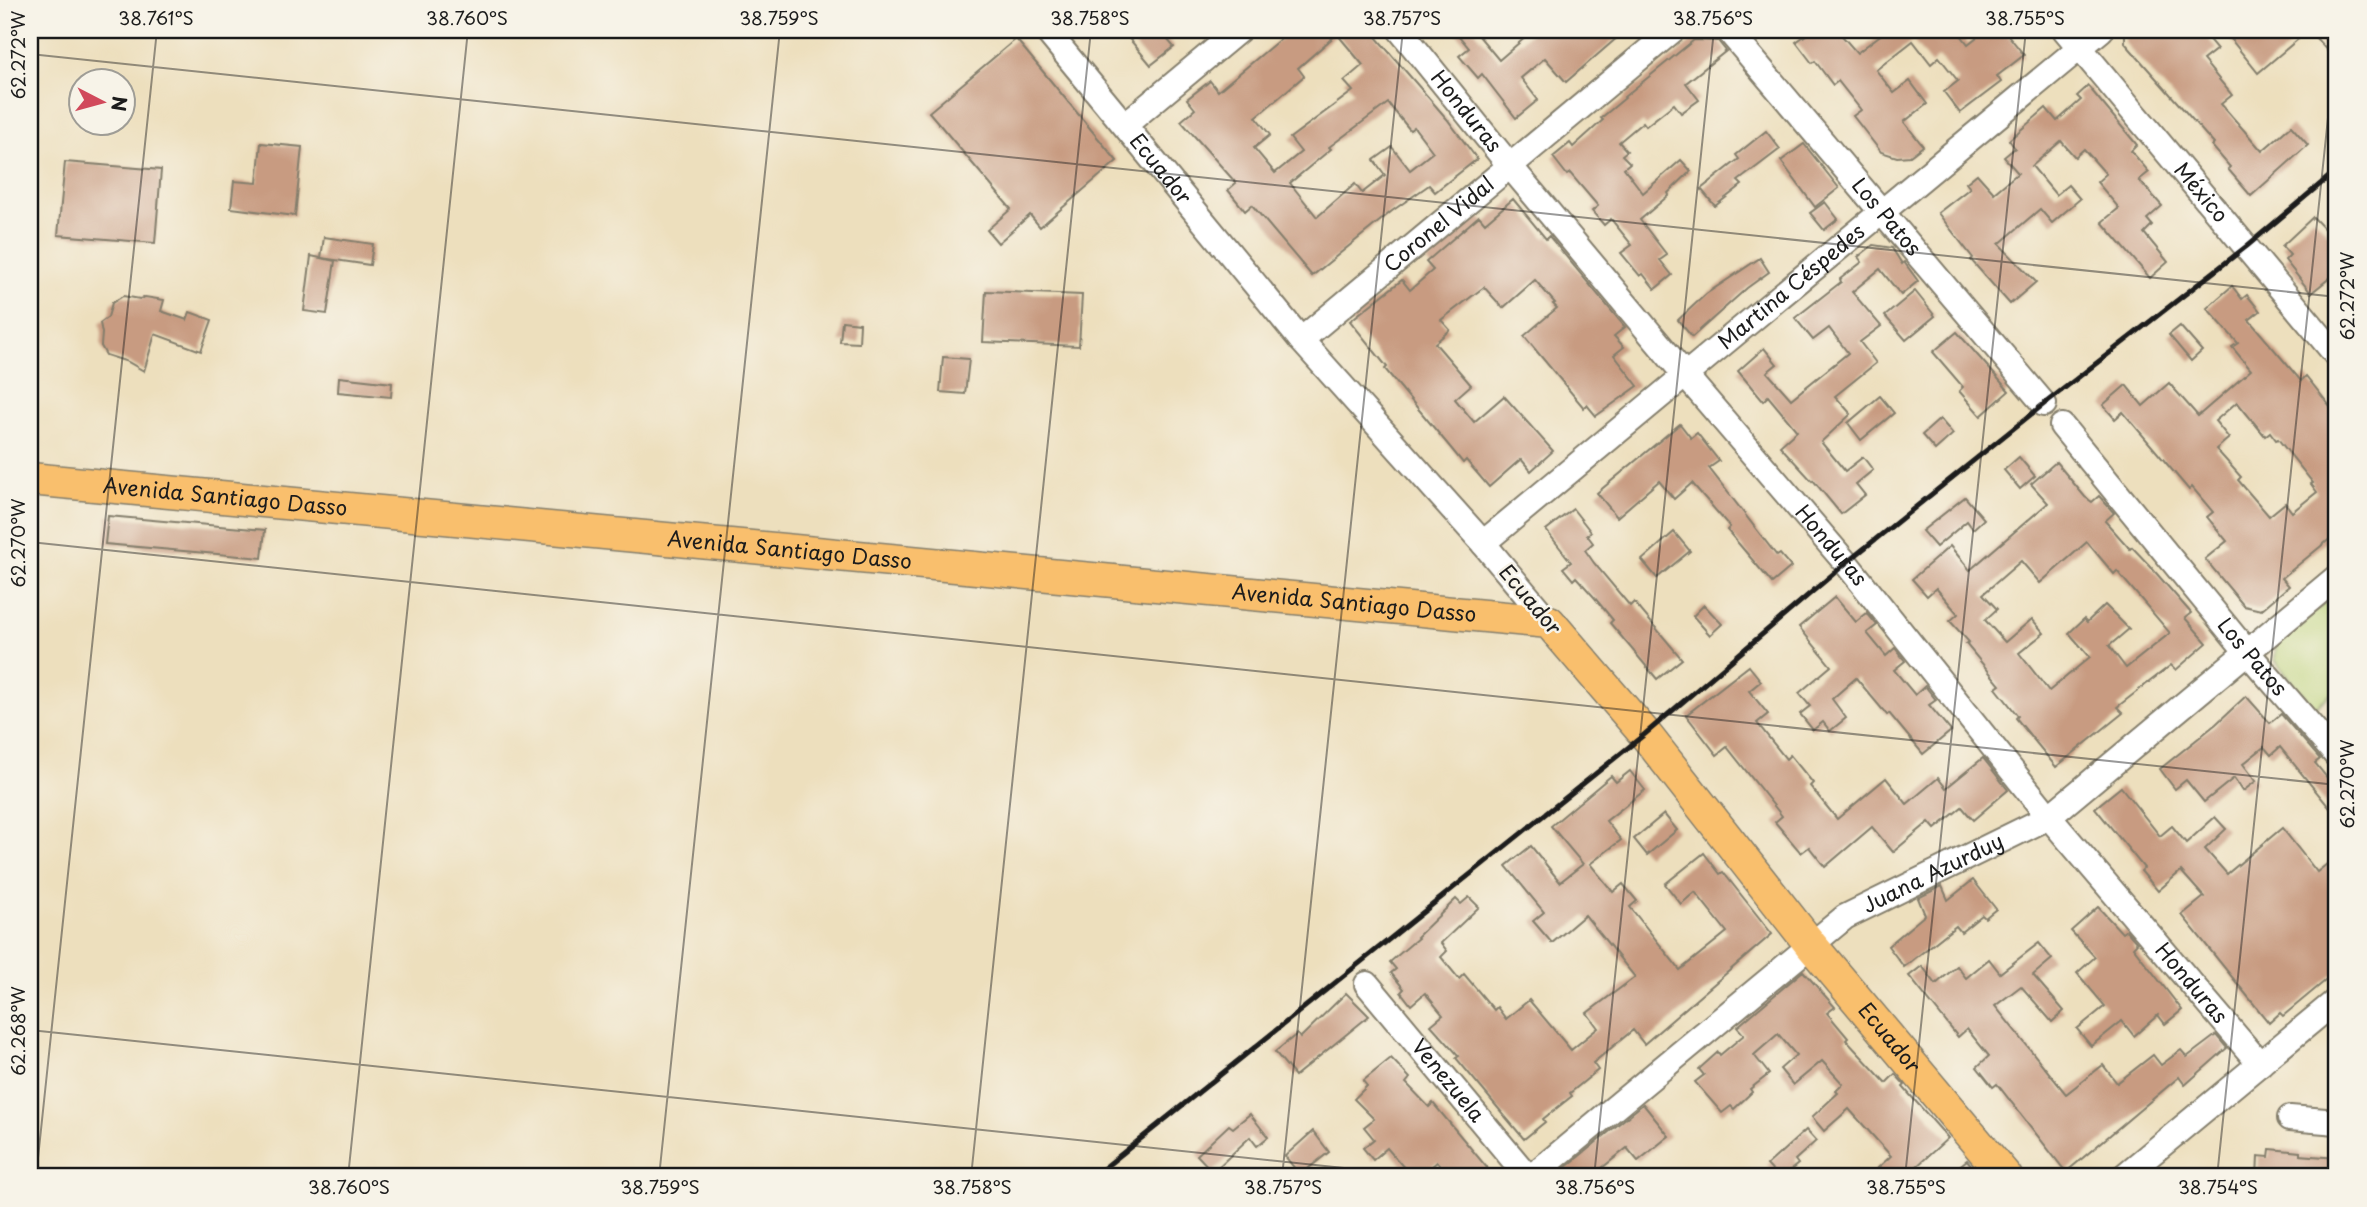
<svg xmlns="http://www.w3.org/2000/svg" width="2367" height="1207" viewBox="0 0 2367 1207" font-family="'Playpen Sans',sans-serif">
	<rect width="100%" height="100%" fill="#f7f3e8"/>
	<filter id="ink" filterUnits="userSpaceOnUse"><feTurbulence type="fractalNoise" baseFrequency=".0143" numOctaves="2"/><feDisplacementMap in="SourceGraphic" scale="14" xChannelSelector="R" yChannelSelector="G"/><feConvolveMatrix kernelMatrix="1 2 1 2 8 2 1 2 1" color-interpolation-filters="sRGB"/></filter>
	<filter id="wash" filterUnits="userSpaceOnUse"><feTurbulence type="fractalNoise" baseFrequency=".00686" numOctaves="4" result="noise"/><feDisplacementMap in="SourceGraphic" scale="28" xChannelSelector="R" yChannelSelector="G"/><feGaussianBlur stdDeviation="1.57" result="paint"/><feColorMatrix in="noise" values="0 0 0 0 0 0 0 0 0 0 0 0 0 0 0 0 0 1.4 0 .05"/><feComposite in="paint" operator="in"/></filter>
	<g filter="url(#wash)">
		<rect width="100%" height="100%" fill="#eddfbd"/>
		<polygon fill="#bad175" stroke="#6b7648" stroke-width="2" points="2337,593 2337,689 2314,708 2275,660 2276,644"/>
		<g id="blocks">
			<g fill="#c89b81" fill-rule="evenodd">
				<polygon points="1122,30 1178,30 1167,39 1174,47 1151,65"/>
				<path d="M1291 30H1370L1447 119 1477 159 1435 192 1429 185 1392 211 1312 276 1252 205 1245 211 1228 190 1236 183 1181 121 1195 109 1187 99 1210 81 1218 91ZM1337 34 1363 65 1344 81 1353 91 1290 138 1301 152 1275 173 1254 148 1270 135 1256 117 1304 76 1298 68ZM1388 103 1410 130 1414 127 1433 152 1410 170 1392 147 1374 160 1385 175 1362 193 1355 184 1317 217 1290 183 1331 149 1329 147Z"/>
				<polygon points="1454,30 1474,30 1499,60 1534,30 1626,30 1566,82 1545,58 1521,78 1538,100 1516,118 1482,74 1478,78 1459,56 1469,48"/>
				<polygon points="1813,30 1837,30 1857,53 1887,30 1957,30 1968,44 1986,30 2004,30 2024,55 1997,76 2001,82 1960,113 1944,92 1958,81 1939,57 1931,64 1913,41 1876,70 1894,93 1910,81 1927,104 1904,122 1923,146 1910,156 1897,157 1881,152 1853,116 1861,110 1838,81 1833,85 1815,61 1812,63 1796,42"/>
				<polygon points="2125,30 2201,30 2217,49 2203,60 2232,95 2221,104 2262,151 2291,126 2308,145 2251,196 2228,169 2230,167 2212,146 2214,144 2125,43"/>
				<polygon points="2239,30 2337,30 2337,62 2309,30 2258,73 2230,38"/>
				<polygon points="1016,39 1117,161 1040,227 1030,215 998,243 987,230 1011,209 929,112"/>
				<polygon points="1694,40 1718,41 1726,51 1686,83 1699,100 1681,113 1674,104 1646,126 1643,122 1619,142 1627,151 1622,155 1630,163 1624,168 1643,193 1681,160 1691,171 1668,193 1669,195 1640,220 1667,255 1660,260 1672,275 1655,289 1643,274 1640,276 1621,253 1632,245 1611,219 1604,225 1592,211 1598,206 1570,173 1567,175 1553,157 1570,143 1573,147 1603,120 1601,118 1625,98 1624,97"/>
				<polygon points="2088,86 2137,145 2131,151 2149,172 2139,180 2162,206 2147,219 2152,225 2144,233 2168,262 2150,278 2102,222 2119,208 2097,182 2106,174 2084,149 2075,157 2061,141 2032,166 2056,195 2068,185 2080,199 2052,223 2040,209 1999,244 2036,282 2010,304 1971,260 1973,258 1938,213 1970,188 1966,183 1977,174 1994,193 2018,173 2004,157 2015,148 2009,140 2046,108 2057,121 2081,100 2077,96"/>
				<polygon points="1766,131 1780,149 1738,181 1742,185 1715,206 1701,189 1739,159 1736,155"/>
				<polygon points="261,143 302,147 295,216 231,208 234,181 257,183"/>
				<polygon points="1804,144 1839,188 1815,207 1781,161"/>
				<polygon points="65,162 161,170 155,243 58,235"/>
				<polygon points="1513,199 1546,239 1549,236 1625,327 1614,336 1624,347 1614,355 1638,386 1596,416 1587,405 1584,408 1524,336 1557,308 1553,304 1555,303 1535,280 1503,308 1484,287 1441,320 1450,330 1435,343 1471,385 1455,399 1474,422 1504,396 1553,451 1531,471 1521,459 1489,487 1466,460 1463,463 1450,447 1385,369 1387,367 1350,321 1402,280 1410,290 1433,270 1426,262 1479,216 1485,223"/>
				<polygon points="1825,202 1838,219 1824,230 1810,213"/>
				<polygon points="2313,217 2331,236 2337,231 2337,272 2311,293 2285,260 2290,255 2282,246"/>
				<polygon points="324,237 373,244 370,265 321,258"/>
				<polygon points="1873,245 1892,248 1902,264 1904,262 1918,281 1901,295 1880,269 1852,292 1881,326 1860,342 1876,363 1835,396 1851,414 1821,442 1845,471 1863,457 1873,470 1856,484 1865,495 1841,514 1813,480 1812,481 1780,446 1797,431 1768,396 1763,401 1738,371 1764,348 1777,364 1767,372 1791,399 1848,353 1829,328 1813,340 1795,318 1841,282 1840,279 1862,262 1858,257"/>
				<polygon points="311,256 335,261 327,314 304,311"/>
				<polygon points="1760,258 1769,272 1747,288 1692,337 1678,320 1706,294"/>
				<path d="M2232 286 2242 299 2247 295 2260 311 2249 320 2301 381 2306 376 2337 415V533L2282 578 2289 586 2261 610 2244 606 2205 559 2227 541 2207 517 2213 512 2192 487 2189 490 2123 412 2115 419 2103 405 2126 385 2143 406 2169 383 2198 416 2251 370 2232 347 2238 343 2207 308ZM2237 402 2265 436 2270 432 2276 440 2278 439 2313 483 2311 484 2317 492 2292 512 2285 503 2269 516 2238 480 2241 477 2216 449 2229 438 2215 421Z"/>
				<polygon points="986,291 1082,295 1079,346 983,342"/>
				<polygon points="1915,291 1935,316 1906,340 1885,316"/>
				<polygon points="123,296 140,299 145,297 164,300 161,311 187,320 190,312 212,320 201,351 155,334 144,371 128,362 106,355 101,346 102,333 100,323 108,317 112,303"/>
				<polygon points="842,321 860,323 859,343 840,342"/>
				<polygon points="2180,326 2202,351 2191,361 2169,335"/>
				<polygon points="1957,332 2009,391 1981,416 1959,391 1963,387 1933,352"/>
				<polygon points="943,357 969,359 965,394 940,392"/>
				<polygon points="339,377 392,383 391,397 338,392"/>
				<polygon points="1880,396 1894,413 1861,440 1848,423"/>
				<polygon points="1940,419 1953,434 1935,450 1922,435"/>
				<polygon points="1680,424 1691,438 1697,433 1719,461 1709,468 1777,556 1780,554 1791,567 1772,583 1727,530 1730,527 1692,483 1674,499 1659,481 1617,517 1597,493"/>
				<polygon points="2019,457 2035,476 2020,489 2004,470"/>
				<path d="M2056 462 2085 497 2092 502 2099 496 2114 513 2105 521 2130 549 2132 547 2150 566 2191 613 2185 618 2207 643 2176 670 2171 665 2117 707 2123 713 2056 767 2016 718 2018 716 1996 688 2000 685 1966 644 1969 642 1950 621 1958 614 1936 588 1927 596 1912 579 1950 546 1970 570 2048 503 2031 484ZM2087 542 2114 574 2117 571 2170 633 2126 668 2109 646 2129 629 2105 605 2087 622 2084 619 2069 633 2090 657 2049 691 2019 653 2044 633 2032 619 2005 642 1985 620 1997 609 1983 594 2021 561 2040 583Z"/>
				<polygon points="1965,497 1984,519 1973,529 1967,521 1936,547 1922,531"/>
				<polygon points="1573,509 1591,532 1587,535 1593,543 1585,550 1594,563 1630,606 1634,602 1682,659 1657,679 1610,623 1613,620 1594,597 1576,577 1573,580 1563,568 1571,562 1546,530"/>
				<polygon points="108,516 265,530 262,558 105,544"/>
				<polygon points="1674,532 1690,551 1657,578 1642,560"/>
				<polygon points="1835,597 1856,622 1867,613 1877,625 1867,633 1886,656 1895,648 1905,661 1894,670 1915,695 1925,686 1936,700 1929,705 1951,731 1923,754 1889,713 1887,715 1856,678 1832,699 1846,718 1830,731 1823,722 1813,730 1800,714 1810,706 1799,693 1831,666 1799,627"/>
				<polygon points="1704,605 1722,624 1710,635 1693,616"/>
				<polygon points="1749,666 1761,681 1749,691 1768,714 1757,723 1786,759 1790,755 1813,783 1810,786 1837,819 1886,778 1907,804 1938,778 1946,788 1983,758 2008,790 1973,820 1962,807 1935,829 1929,822 1893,852 1872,827 1825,867 1809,847 1801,853 1775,822 1782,816 1727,747 1717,755 1686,715"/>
				<polygon points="2246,696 2270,723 2281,714 2320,759 2315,763 2337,790 2337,817 2280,747 2271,755 2264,747 2243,764 2256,781 2243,791 2234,778 2204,802 2186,780 2175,789 2160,769 2216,724"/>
				<polygon points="1630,771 1645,790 1606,821 1621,840 1590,864 1613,892 1623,884 1637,901 1630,907 1680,970 1727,932 1695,892 1681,904 1665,884 1704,853 1720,874 1723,872 1772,934 1644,1044 1633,1030 1593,1063 1598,1070 1570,1093 1572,1096 1543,1119 1545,1122 1524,1139 1456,1058 1459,1056 1431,1025 1443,1015 1425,993 1411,1005 1401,992 1404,989 1391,973 1396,969 1390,962 1418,938 1417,937 1456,899 1461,904 1469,897 1479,907 1441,943 1447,951 1441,957 1459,979 1464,974 1494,1010 1497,1007 1506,1019 1529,1000 1571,1050 1598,1028 1587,1013 1635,977 1585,915 1552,943 1533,921 1544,912 1506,866 1531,846 1560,882 1583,864 1551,826 1611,776 1616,782"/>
				<polygon points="2121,787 2160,836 2172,826 2186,843 2215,817 2226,829 2205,849 2227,874 2282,828 2317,872 2337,856 2337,971 2283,1016 2280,1013 2269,1023 2182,915 2204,897 2181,871 2158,891 2141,871 2144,868 2095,808"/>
				<polygon points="1664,814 1677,830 1647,855 1634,839"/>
				<polygon points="1973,880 1996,909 1985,918 1982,915 1961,932 1956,926 1904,967 1888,946 1925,915 1918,898 1942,886 1948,900"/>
				<polygon points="2098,907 2122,933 2126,930 2137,943 2133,947 2182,1010 2165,1024 2158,1015 2134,1036 2122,1021 2091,1046 2077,1029 2105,1006 2077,973 2095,957 2071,931"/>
				<polygon points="2039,943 2052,959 2033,975 2064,1011 2052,1022 2021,986 1995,1006 2066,1094 2103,1065 2117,1083 2153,1055 2161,1065 2181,1050 2187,1057 2216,1035 2227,1048 2185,1085 2179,1077 2066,1172 1997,1084 1993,1087 1977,1067 1989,1056 1967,1029 1958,1037 1909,976 1922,966 1936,984 1957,966 1966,978 1989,959 2000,973"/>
				<polygon points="1803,971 1835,1007 1827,1013 1848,1038 1846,1040 1886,1083 1895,1074 1905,1085 1903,1087 1948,1138 1905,1177 1868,1177 1891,1156 1849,1109 1824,1131 1812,1117 1838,1093 1836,1091 1843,1084 1822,1061 1793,1085 1780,1069 1796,1055 1778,1034 1754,1055 1769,1074 1750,1089 1752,1092 1734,1109 1731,1106 1722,1113 1695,1082 1704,1075 1699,1069 1718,1052 1720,1055 1744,1035 1737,1027"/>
				<polygon points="1346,993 1369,1016 1295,1076 1275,1052 1297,1034 1300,1038"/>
				<polygon points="1391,1058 1410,1078 1406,1083 1429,1107 1433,1103 1488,1169 1479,1177 1450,1177 1437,1162 1419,1177 1412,1177 1387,1148 1373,1160 1363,1148 1374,1139 1364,1127 1374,1119 1354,1099 1367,1086 1363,1081"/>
				<polygon points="1643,1104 1669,1136 1638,1161 1627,1148 1602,1168 1609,1177 1554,1177"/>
				<polygon points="1250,1114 1268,1137 1257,1146 1250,1137 1213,1172 1197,1155 1229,1125 1233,1128"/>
				<polygon points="1806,1130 1816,1141 1795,1160 1798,1164 1782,1177 1778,1177 1767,1165"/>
				<polygon points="1313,1131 1329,1152 1300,1175 1285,1156"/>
				<polygon points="2270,1149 2300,1152 2300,1155 2337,1158 2337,1177 2257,1177 2258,1156 2269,1157"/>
				<polygon points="1967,1160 1981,1177 1946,1177"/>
			</g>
		</g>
	</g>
	<g filter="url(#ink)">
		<use href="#blocks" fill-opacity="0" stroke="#847e6c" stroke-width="2"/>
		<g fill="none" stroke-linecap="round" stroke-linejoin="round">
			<defs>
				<g id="minor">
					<path id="s1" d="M1046 30 1301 340 1483 543 1549 622"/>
					<path id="s2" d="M1400 30 1510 166 1685 375 1846 563 2049 817 2260 1064"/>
					<path id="s3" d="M1728 30 2044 404"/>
					<path id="s4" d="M2065 30 2337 356"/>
					<polyline points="1126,124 1239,30"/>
					<path id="s5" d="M1301 340 1673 30"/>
					<path id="s6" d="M2062 426 2247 652 2337 756"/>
					<path id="s7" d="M1483 543 2101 30"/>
					<path id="s8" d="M1367 984 1528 1177"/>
					<polyline points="2290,1118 2337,1122"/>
					<path id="s9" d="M1531 1177 1845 917 2049 817 2337 577"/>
					<polyline points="2123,1177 2337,1000"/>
				</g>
				<g id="major">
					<path id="s10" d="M30 479 1549 622 1645 734 1811 945 2006 1177"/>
				</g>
			</defs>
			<use href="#minor" stroke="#847e6c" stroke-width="28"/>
			<use href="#major" stroke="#847e6c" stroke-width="35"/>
			<use href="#minor" stroke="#fff" stroke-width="24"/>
			<use href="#major" stroke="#f9bf6d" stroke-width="32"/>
			<polyline stroke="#1c1c1c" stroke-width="5" points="1093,1177 1645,734 1846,563 2044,404 2247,246 2337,170"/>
		</g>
	</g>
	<path fill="none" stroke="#1c1c1c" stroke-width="2" stroke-opacity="0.45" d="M30 54 2337 297M30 542 2337 785M30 1030 1430 1177M36 1177 157 30M348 1177 468 30M659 1177 780 30M971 1177 1091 30M1282 1177 1403 30M1594 1177 1714 30M1905 1177 2026 30M2217 1177 2337 32"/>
	<g text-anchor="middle" stroke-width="5" stroke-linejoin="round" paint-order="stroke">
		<g font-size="21" fill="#1c1c1c" stroke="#f7f3e8">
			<text dy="7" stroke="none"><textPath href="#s2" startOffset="105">Honduras</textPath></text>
			<text dy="7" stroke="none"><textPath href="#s1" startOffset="180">Ecuador</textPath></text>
			<text dy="7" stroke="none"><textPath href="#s4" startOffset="212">México</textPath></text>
			<text dy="7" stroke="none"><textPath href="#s3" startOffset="245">Los Patos</textPath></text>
			<text dy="7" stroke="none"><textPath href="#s5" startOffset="180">Coronel Vidal</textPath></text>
			<text dy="7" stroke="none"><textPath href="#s7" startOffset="401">Martina Céspedes</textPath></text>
			<text dy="7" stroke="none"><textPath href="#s10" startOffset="196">Avenida Santiago Dasso</textPath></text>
			<text dy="7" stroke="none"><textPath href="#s2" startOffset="672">Honduras</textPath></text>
			<text dy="7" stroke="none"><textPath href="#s10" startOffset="763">Avenida Santiago Dasso</textPath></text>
			<text transform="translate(1530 600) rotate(50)" y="7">Ecuador</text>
			<text dy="7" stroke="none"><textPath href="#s10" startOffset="1330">Avenida Santiago Dasso</textPath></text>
			<text dy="7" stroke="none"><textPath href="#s6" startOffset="299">Los Patos</textPath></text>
			<text dy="7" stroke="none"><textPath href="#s9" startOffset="506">Juana Azurduy</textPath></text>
			<text dy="7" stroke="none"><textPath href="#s2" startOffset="1239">Honduras</textPath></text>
			<text dy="7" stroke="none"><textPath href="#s10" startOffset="2063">Ecuador</textPath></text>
			<text dy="7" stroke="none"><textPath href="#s8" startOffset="126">Venezuela</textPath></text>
		</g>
	</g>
	<rect width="2367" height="1207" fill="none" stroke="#f7f3e8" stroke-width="77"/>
	<g transform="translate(102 102) rotate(96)"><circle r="33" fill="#f7f3e8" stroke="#9f9d96" stroke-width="2"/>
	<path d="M0-5L12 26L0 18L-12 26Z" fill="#d1495b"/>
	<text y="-10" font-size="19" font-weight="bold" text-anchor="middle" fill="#1c1c1c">N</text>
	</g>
	<rect x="38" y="38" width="2290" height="1130" fill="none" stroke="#1c1c1c" stroke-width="2.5"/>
	<g font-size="18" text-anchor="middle" fill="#1c1c1c">
		<text x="156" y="25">38.761°S</text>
		<text x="467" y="25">38.760°S</text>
		<text x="779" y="25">38.759°S</text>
		<text x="1090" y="25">38.758°S</text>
		<text x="1402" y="25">38.757°S</text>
		<text x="1713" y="25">38.756°S</text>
		<text x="2025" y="25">38.755°S</text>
		<text transform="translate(19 55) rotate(-90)" y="6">62.272°W</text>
		<text transform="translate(2348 296) rotate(-90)" y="6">62.272°W</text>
		<text transform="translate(19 543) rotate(-90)" y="6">62.270°W</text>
		<text transform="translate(2348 784) rotate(-90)" y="6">62.270°W</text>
		<text transform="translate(19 1031) rotate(-90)" y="6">62.268°W</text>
		<text x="349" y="1194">38.760°S</text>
		<text x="660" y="1194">38.759°S</text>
		<text x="972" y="1194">38.758°S</text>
		<text x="1283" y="1194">38.757°S</text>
		<text x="1595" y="1194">38.756°S</text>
		<text x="1906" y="1194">38.755°S</text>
		<text x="2218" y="1194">38.754°S</text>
	</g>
</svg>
